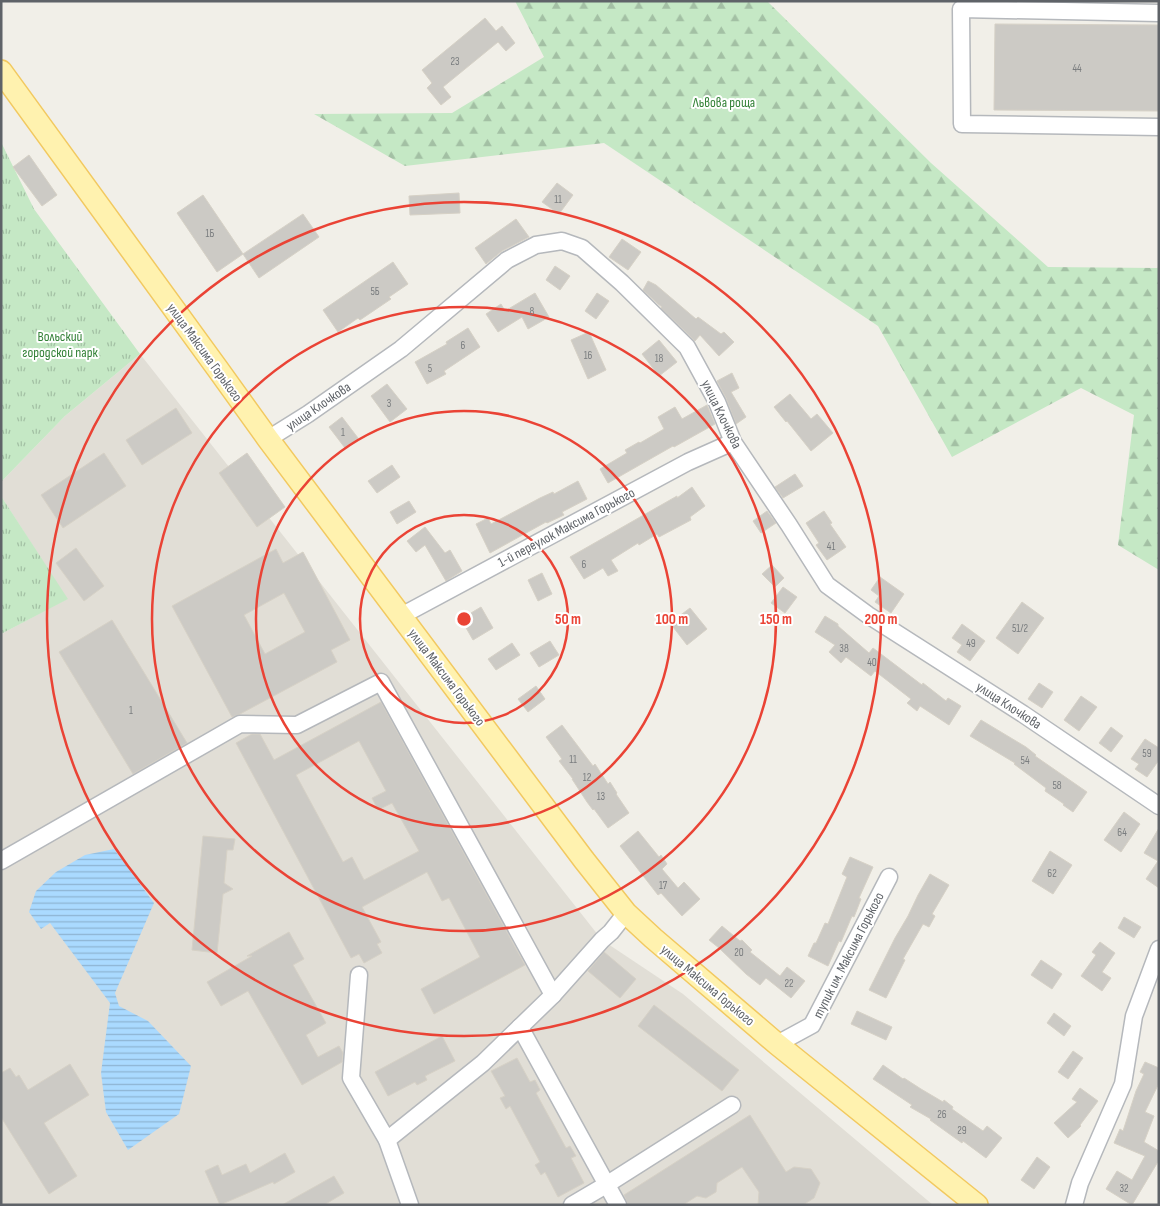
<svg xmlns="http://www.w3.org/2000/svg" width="1160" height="1206" viewBox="0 0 1160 1206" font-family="'Sofia Sans Condensed',sans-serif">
	<defs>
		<pattern id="forest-firs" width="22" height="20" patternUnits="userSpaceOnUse" patternTransform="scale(1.25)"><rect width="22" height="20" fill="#c5e8c5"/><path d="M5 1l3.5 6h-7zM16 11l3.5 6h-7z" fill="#a3c0a4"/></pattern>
		<pattern id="park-tufts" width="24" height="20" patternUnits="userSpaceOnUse" patternTransform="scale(1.25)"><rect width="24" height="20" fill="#c5e8c5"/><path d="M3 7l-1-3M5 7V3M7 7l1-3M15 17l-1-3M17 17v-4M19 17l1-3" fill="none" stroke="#a3c0a4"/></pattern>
		<pattern id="water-rules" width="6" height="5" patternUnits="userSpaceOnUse" patternTransform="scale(1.25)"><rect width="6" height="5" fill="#aadaff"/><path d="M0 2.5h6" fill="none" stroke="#8eb4d2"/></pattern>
	</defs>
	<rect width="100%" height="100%" fill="#f1efe8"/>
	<polygon fill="#e1ded6" points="140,354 602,940 683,994 933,1205 1,1205 1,634 67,599 1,496 1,482 65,416"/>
	<polygon fill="url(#forest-firs)" points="515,1 767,1 931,163 1048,267 1157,268 1159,267 1159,570 1118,545 1134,415 1081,388 952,457 878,326 604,143 405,166 314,114 452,113 544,57"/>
	<g fill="url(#park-tufts)">
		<polygon points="1,142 34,209 140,354 65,416 1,482"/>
		<polygon points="1,496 68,599 1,634"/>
	</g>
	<polygon fill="url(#water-rules)" points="114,849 154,903 115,993 119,1006 148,1021 191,1066 179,1114 128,1150 106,1112 101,1073 110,1003 50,923 41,929 29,912 36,891 56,872 85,855"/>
	<g fill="#cccac5" stroke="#d6d1c6" fill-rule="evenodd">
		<polygon points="485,18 496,31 502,26 515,43 506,51 498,42 443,87 451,97 441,105 427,88 432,83 422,70"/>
		<polygon points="995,24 1159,25 1159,111 994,110"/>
		<polygon points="29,155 57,195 42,206 13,167"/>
		<polygon points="557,183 573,195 559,214 542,202"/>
		<polygon points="459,193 460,213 410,215 409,196"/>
		<polygon points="203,195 243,254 217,272 177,213"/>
		<polygon points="303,214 319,237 259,278 243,254"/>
		<polygon points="516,219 529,237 502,251 486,264 475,248"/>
		<polygon points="622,239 641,252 628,270 609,257"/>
		<polygon points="393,262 408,284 389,297 391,299 360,320 358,318 338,332 323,310"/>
		<polygon points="555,266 570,276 560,290 546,280"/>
		<polygon points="648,281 656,285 696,319 698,317 721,334 724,332 734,342 719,356 700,335 695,341 661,308 662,307 658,304 643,290"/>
		<polygon points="535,293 549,317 528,329 522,317 498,332 486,314 501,304 505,311"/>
		<polygon points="597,293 609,301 596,319 585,311"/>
		<polygon points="468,328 480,347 444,371 446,374 427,384 415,362 447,344 446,342"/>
		<polygon points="589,332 606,370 588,379 571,340"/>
		<polygon points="659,340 677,362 659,376 642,354"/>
		<polygon points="732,373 739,388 731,392 746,417 736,424 726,398 717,381"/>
		<polygon points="387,384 407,409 390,422 371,396"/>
		<polygon points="790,394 811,419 817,414 833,433 811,451 787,421 786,422 774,407"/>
		<polygon points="707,405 715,424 674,447 673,446 608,483 600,469 627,453 625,450 639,442 640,443 664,429 658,417 675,407 682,419"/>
		<polygon points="176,408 192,433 142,465 126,440"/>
		<polygon points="342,417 358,438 345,448 329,427"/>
		<polygon points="104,453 126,486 63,528 41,495"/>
		<polygon points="247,453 285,507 257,527 219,473"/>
		<polygon points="392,465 400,477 377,493 368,481"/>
		<polygon points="795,474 803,486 783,498 775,487"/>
		<polygon points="578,481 587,499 562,512 564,515 547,523 546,522 490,553 476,524 488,518 491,524 540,498 553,492 554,494"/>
		<polygon points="692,487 705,506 690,517 691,520 659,537 657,534 639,545 638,543 611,560 618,571 608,576 603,568 584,579 570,557 677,496 677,498"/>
		<polygon points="409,501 416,512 397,524 390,512"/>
		<polygon points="767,511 776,523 761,533 753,521"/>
		<polygon points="824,511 832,523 830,524 846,547 827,560 816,545 819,543 806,523"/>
		<polygon points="425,527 445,553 450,550 462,571 446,581 425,545 416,552 407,541"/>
		<polygon points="76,548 104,586 84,601 56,563"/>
		<path d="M276 549 283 563 303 552 350 640 331 650 337 662 240 714 232 717 172 606ZM284 593 305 632 265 654 244 615Z"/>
		<polygon points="772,565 784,578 775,587 762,574"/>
		<polygon points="542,573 552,594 538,601 528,580"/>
		<polygon points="880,577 904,594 891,613 875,602 879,596 871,590"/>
		<polygon points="783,587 797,597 785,613 771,603"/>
		<polygon points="1022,602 1044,618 1018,654 996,638"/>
		<polygon points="481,607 493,628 473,640 461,619"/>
		<polygon points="690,608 707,629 687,645 670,623"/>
		<polygon points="825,616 838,624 838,626 869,653 873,648 922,685 923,683 946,701 948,698 961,706 949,725 920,706 917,711 907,703 911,699 875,671 871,676 846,657 841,663 829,652 835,645 815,632"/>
		<polygon points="112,620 187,743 133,774 59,652"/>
		<polygon points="962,624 985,641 970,661 957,652 962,645 952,638"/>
		<polygon points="550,641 559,655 539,667 530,653"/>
		<polygon points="512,643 520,655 496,670 488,659"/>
		<polygon points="1039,683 1053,692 1042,708 1028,699"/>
		<polygon points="536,686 545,699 528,712 518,699"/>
		<polygon points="1081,696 1097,707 1079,731 1064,720"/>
		<path d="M381 702 525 965 434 1014 421 989 480 957 449 898 442 901 427 872 362 907 381 942 377 944 382 953 364 963 359 954 351 958 236 743 252 734H260L274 760ZM359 741 386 791 372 798 378 810 392 803 419 851 364 880 352 857 343 862 296 775Z"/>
		<polygon points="981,720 1026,747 1036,755 1035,756 1087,792 1073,812 1063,805 1064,804 1045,791 1046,788 1014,764 1015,763 970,736"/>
		<polygon points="562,725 593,766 595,764 608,784 610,782 617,793 616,794 629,813 608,828 594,809 593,810 587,802 572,779 573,779 559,761 562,759 546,737"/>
		<polygon points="1111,727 1123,736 1111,752 1099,743"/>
		<polygon points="1145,739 1159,748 1159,760 1147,777 1135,769 1139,764 1131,759"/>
		<polygon points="1124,812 1140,824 1121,852 1104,840"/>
		<polygon points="1159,828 1159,888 1146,879 1158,861 1144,853"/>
		<polygon points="638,831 659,857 661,855 667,864 662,869 678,888 684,882 700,899 682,916 661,893 658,895 620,846"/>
		<polygon points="203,836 235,839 233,850 227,850 224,883 233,889 223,894 217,953 192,950"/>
		<polygon points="1050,851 1072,865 1053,894 1032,881"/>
		<polygon points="850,857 873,867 859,898 861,899 854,917 852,916 841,942 839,941 828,966 808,956 814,943 816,943 825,923 828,924 847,877 842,874"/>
		<polygon points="930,874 949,885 932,914 935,916 929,927 923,924 903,959 905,960 886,998 869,990 895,938 908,916 918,895"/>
		<polygon points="1124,917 1141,927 1134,938 1118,928"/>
		<polygon points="722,926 740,941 742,940 752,950 750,952 780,976 787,967 805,981 791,998 766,978 760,985 746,974 719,948 709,940"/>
		<polygon points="289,932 304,959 293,965 326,1023 306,1035 318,1057 339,1046 343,1053 342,1062 302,1085 248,991 221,1006 207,982 252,956 247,956"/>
		<polygon points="1100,942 1115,953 1102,972 1111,978 1102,991 1081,976 1096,955 1092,952"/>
		<polygon points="604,952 636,979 620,998 588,971"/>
		<polygon points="1041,960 1062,974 1052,989 1031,975"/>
		<polygon points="654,1005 739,1070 722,1091 638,1026"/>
		<polygon points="857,1011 892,1027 886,1040 851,1024"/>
		<polygon points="1054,1013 1071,1026 1064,1036 1047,1023"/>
		<polygon points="442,1036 455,1061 425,1076 427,1080 417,1085 415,1082 388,1096 375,1072"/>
		<polygon points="1073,1051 1083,1058 1068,1079 1058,1072"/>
		<polygon points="517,1058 530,1082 535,1080 540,1090 536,1093 566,1148 570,1146 576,1156 571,1158 584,1183 558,1197 545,1172 541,1175 535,1165 540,1162 510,1106 506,1109 500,1098 505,1096 491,1071"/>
		<polygon points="1145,1062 1159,1068 1159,1083 1145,1112 1154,1116 1144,1142 1159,1151 1159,1160 1132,1205 1106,1189 1117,1171 1132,1180 1145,1156 1114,1143 1120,1129 1123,1131 1136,1091 1144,1074 1140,1072"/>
		<polygon points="70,1064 89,1095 44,1123 77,1176 49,1194 1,1117 1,1073 10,1068 16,1077 19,1075 28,1090"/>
		<polygon points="883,1065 903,1079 904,1078 921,1089 943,1102 944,1100 953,1107 952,1109 983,1131 987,1126 1002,1138 986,1158 963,1141 962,1143 930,1120 931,1119 910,1107 912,1105 873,1079"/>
		<polygon points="1080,1088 1098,1101 1080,1125 1081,1126 1068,1138 1054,1123 1077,1102 1072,1099"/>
		<polygon points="750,1115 786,1172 794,1167 811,1169 820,1183 814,1198 803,1205 758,1205 759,1192 742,1167 717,1183 716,1192 706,1198 697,1196 683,1205 628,1205 624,1195"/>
		<polygon points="285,1153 295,1172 274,1184 273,1182 220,1205 205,1171 218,1165 222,1175 246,1164 250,1173"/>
		<polygon points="1037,1157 1050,1167 1034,1189 1021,1180"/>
		<polygon points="334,1176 344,1193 324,1205 282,1205"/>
	</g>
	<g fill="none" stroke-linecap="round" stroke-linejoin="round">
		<defs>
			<g id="minor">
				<polyline points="1159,13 961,9 962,124 1159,127"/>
				<polyline points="268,439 308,414 401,349 507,260 536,245 562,241 582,248 622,283 687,347 717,402 733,442 789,525 827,585 868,615 1023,714 1159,806"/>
				<polyline points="401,616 688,462 733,442"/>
				<polyline points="1,861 240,724 297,725 381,682 553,995"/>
				<polyline points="359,975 351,1078 387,1140 410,1205"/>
				<polyline points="520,1027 618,1205"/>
				<polyline points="777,1044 812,1025 889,877"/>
				<polyline points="387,1140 483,1063 553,995 602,940 611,932 626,913"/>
				<polyline points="572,1205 606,1185 732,1105"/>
				<polyline points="1074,1205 1080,1183 1123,1084 1134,1016 1159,949"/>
			</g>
			<polyline id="major" points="1,71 217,368 268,439 584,860 626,913 653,938 777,1044 977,1205"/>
		</defs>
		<use href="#minor" stroke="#b5b8bc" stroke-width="19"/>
		<use href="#major" stroke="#f2c960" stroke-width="24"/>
		<use href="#minor" stroke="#fff" stroke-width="16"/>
		<use href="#major" stroke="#fff2af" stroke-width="21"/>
	</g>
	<g fill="none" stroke="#ea4335" stroke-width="2.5">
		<circle cx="464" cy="619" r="104"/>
		<circle cx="464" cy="619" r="208"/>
		<circle cx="464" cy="619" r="312"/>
		<circle cx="464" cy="619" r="417"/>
	</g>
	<g text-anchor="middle" stroke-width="4" stroke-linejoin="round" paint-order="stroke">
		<g font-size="11" fill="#7a7d7f">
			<text x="455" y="65">23</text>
			<text x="1077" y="72">44</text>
			<text x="558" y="203">11</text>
			<text x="210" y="237">1Б</text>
			<text x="375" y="295">5Б</text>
			<text x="532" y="315">8</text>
			<text x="463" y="349">6</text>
			<text x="588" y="359">16</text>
			<text x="659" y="362">18</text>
			<text x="430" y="372">5</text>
			<text x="389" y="407">3</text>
			<text x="343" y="436">1</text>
			<text x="831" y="550">41</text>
			<text x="584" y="568">6</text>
			<text x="1020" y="632">51/2</text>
			<text x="971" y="647">49</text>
			<text x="844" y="652">38</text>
			<text x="872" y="666">40</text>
			<text x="131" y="714">1</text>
			<text x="1147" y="757">59</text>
			<text x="573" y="763">11</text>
			<text x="1025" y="764">54</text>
			<text x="587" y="781">12</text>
			<text x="1057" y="789">58</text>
			<text x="601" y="800">13</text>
			<text x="1122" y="836">64</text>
			<text x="1052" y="877">62</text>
			<text x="663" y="889">17</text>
			<text x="739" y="956">20</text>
			<text x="789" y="987">22</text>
			<text x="942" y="1118">26</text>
			<text x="962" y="1134">29</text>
			<text x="1124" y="1192">32</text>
		</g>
		<g font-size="14" fill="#348238" stroke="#fff">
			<text x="724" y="107">Львова роща</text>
			<text x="60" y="341">Вольский<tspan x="60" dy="16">городской парк</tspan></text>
		</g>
		<g font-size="14" fill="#5f6368" stroke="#fff">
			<text transform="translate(205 352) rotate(54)" y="5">улица Максима Горького</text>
			<text transform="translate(318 406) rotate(-34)" y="5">улица Клочкова</text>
			<text transform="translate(722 414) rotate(64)" y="5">улица Клочкова</text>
			<text transform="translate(566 527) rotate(-28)" y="5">1-й переулок Максима Горького</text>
			<text transform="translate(447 677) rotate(53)" y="5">улица Максима Горького</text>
			<text transform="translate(1009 705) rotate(33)" y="5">улица Клочкова</text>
			<text transform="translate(848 955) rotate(-63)" y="5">тупик им. Максима Горького</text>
			<text transform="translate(708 985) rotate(40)" y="5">улица Максима Горького</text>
		</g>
	</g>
	<circle cx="464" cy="619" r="8" fill="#ea4335" stroke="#fff" stroke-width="2.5"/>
	<g font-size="15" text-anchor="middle" font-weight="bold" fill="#ea4335" stroke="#fff" stroke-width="4" stroke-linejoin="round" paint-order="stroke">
		<text x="568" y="624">50 m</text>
		<text x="672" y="624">100 m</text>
		<text x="776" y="624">150 m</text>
		<text x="881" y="624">200 m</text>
	</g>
	<rect width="1160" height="1206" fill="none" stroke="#5f6368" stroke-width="5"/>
</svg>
